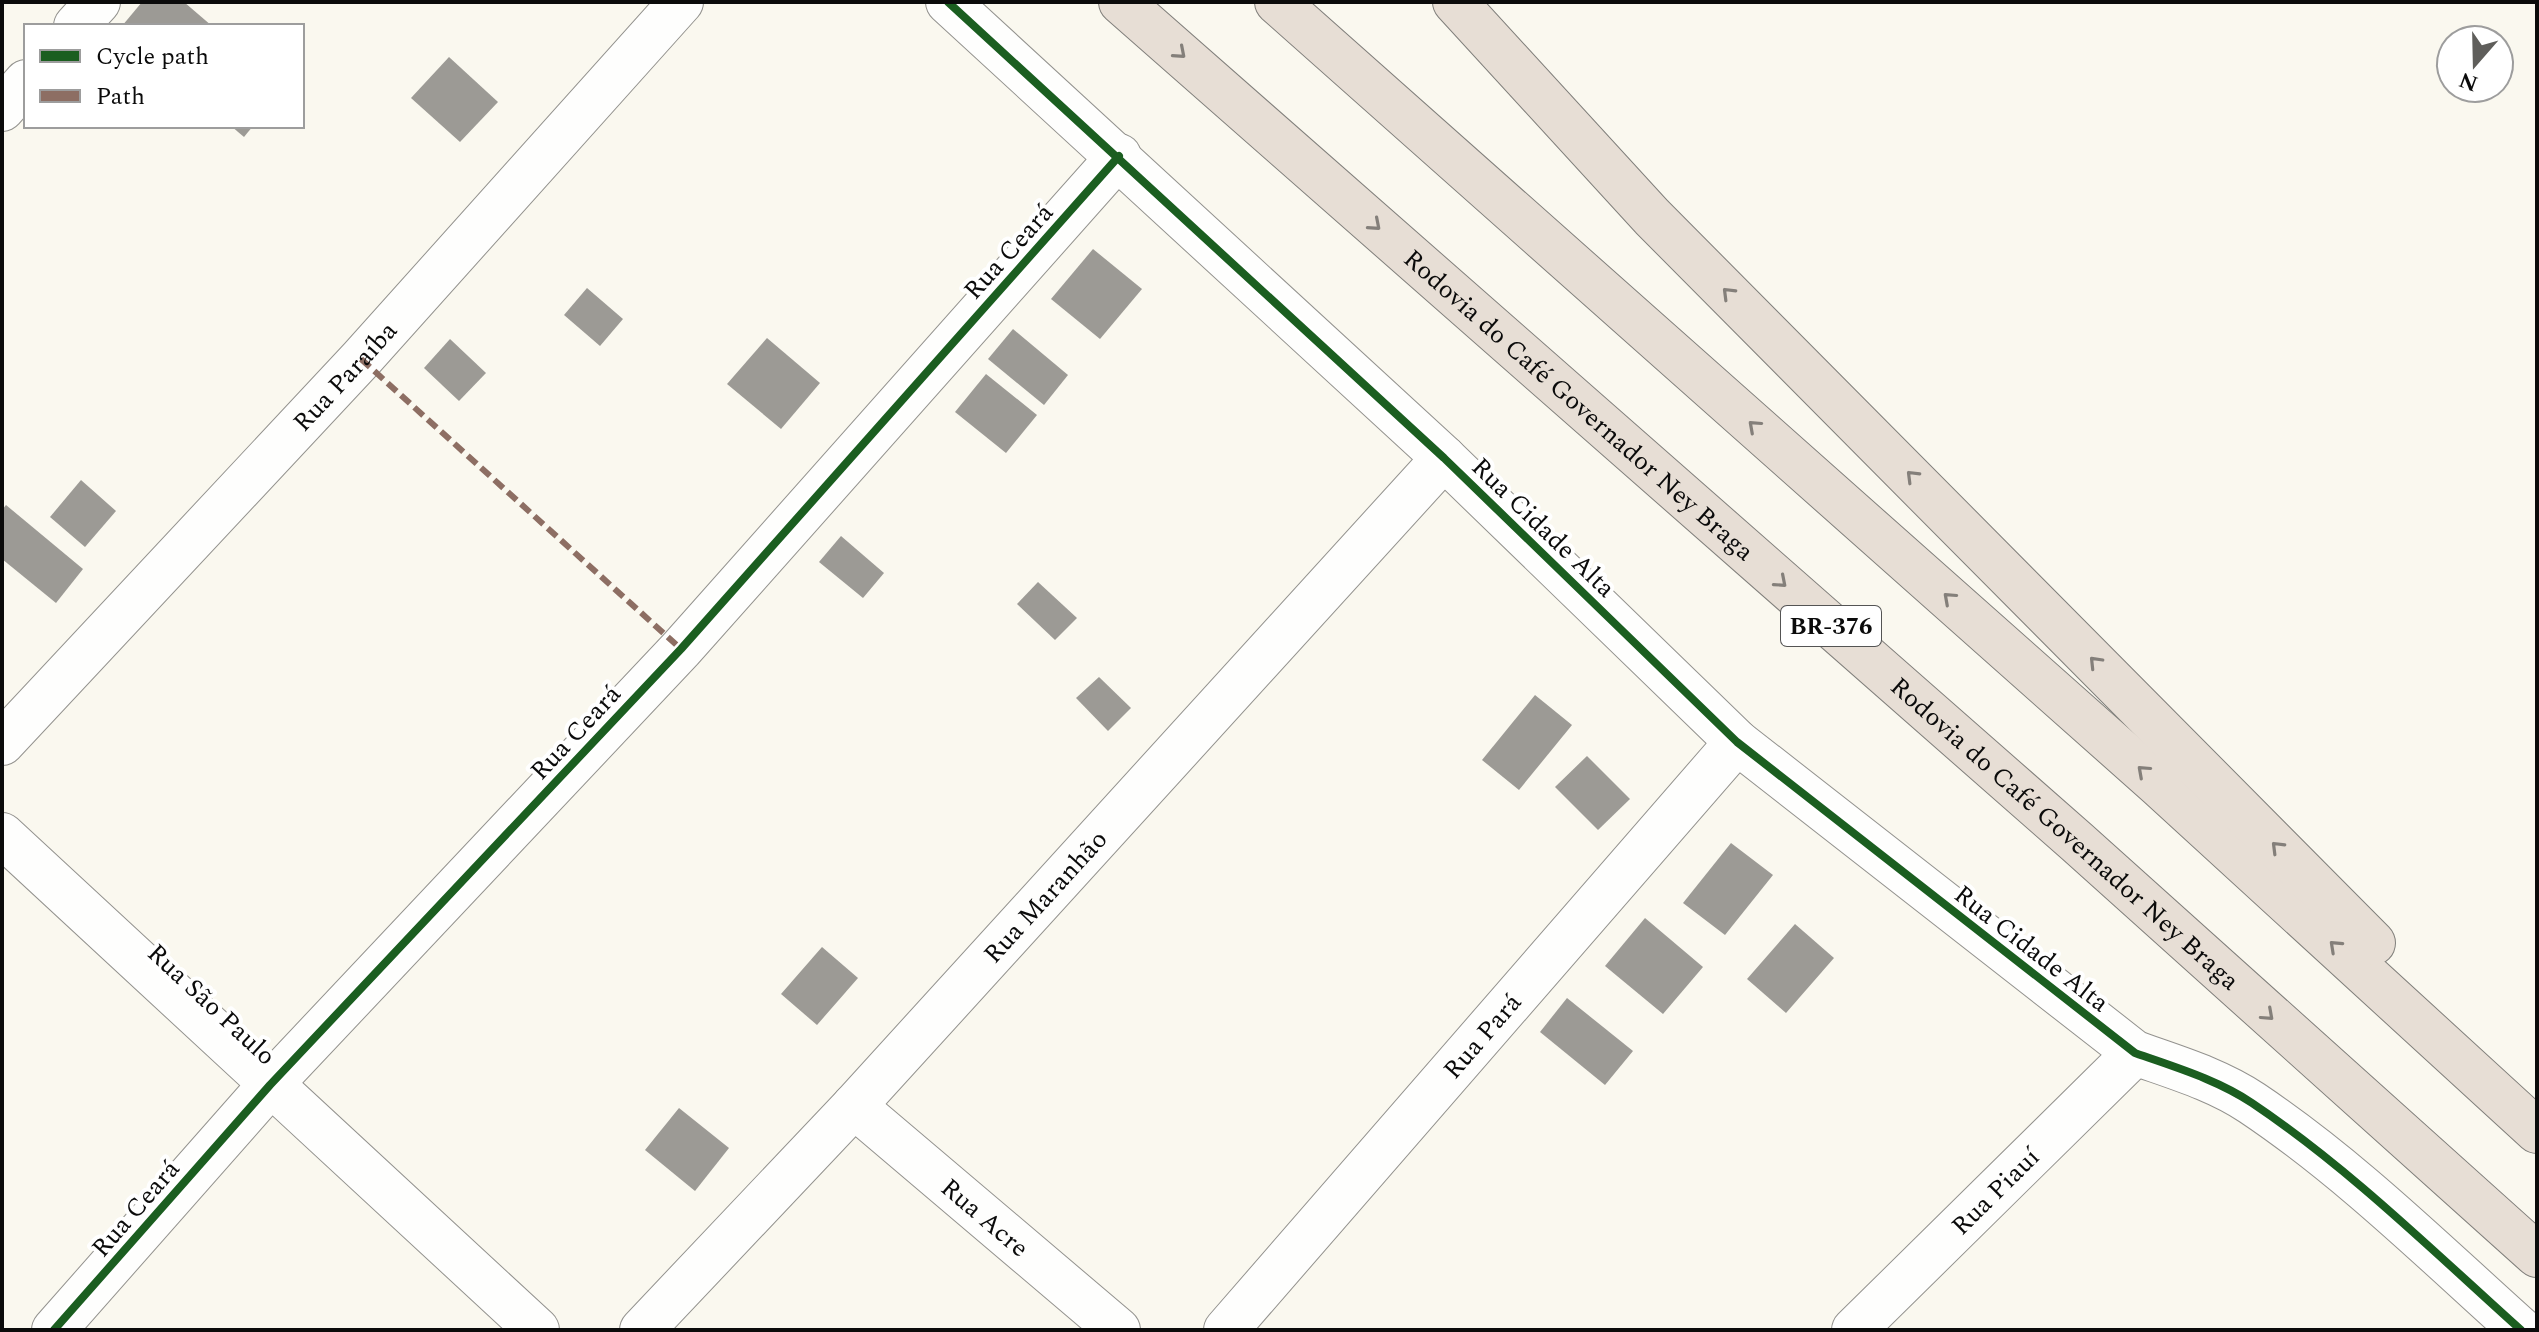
<svg xmlns="http://www.w3.org/2000/svg" width="2539" height="1332" viewBox="0 0 2539 1332" font-family="Spectral,serif">
	<rect width="100%" height="100%" fill="#faf8ef"/>
	<g fill="#9c9a95">
		<polygon points="142,2 184,2 212,26 122,26"/>
		<polygon points="449,57 498,102 460,142 411,98"/>
		<polygon points="231,126 253,126 244,137"/>
		<polygon points="1093,249 1142,289 1100,339 1051,299"/>
		<polygon points="587,288 623,319 600,346 564,315"/>
		<polygon points="1013,329 1068,375 1044,405 988,359"/>
		<polygon points="767,338 820,383 781,429 727,384"/>
		<polygon points="450,339 486,373 459,401 424,368"/>
		<polygon points="986,374 1037,415 1006,453 955,412"/>
		<polygon points="81,480 116,511 85,547 50,517"/>
		<polygon points="6,505 83,569 56,603 2,559 2,510"/>
		<polygon points="841,536 884,573 863,598 819,562"/>
		<polygon points="1038,582 1077,618 1055,640 1017,604"/>
		<polygon points="1099,677 1131,708 1108,731 1076,698"/>
		<polygon points="1535,695 1572,725 1519,790 1482,760"/>
		<polygon points="1587,756 1630,799 1598,830 1555,787"/>
		<polygon points="1731,843 1773,875 1725,935 1683,903"/>
		<polygon points="1645,918 1703,967 1663,1014 1605,966"/>
		<polygon points="1795,924 1834,958 1786,1013 1747,979"/>
		<polygon points="822,947 858,978 817,1025 781,994"/>
		<polygon points="1567,998 1633,1051 1605,1085 1540,1032"/>
		<polygon points="679,1108 729,1148 695,1191 645,1150"/>
	</g>
	<g fill="none" stroke-linecap="round" stroke-linejoin="round">
		<defs>
			<g id="minor">
				<path d="M948 2 1444 458 1737 742 2135 1053C2174 1067 2216 1079 2252 1103 2349 1168 2434 1252 2521 1330"/>
				<polyline points="76,26 98,2"/>
				<polyline points="2,109 26,82"/>
				<path id="s1" d="M2 743 361 359 681 2"/>
				<polyline points="2,835 537,1330"/>
				<path id="s2" d="M854 1106 1118 1330"/>
				<polyline points="54,1330 270,1085 681,649 1119,156"/>
				<path id="s3" d="M642 1330 854 1106 1444 458"/>
				<path id="s4" d="M1226 1330 1737 742"/>
				<path id="s5" d="M1854 1330 2135 1053"/>
			</g>
			<g id="highway">
				<path id="s6" d="M1121 2 2077 842 2537 1255"/>
				<polyline points="1277,2 2159,785 2537,1131"/>
				<polyline points="1455,2 1652,217 2373,943"/>
			</g>
		</defs>
		<use href="#minor" stroke="#93928e" stroke-width="46"/>
		<use href="#highway" stroke="#807f7b" stroke-width="46"/>
		<use href="#minor" stroke="#fefefd" stroke-width="44"/>
		<use href="#highway" stroke="#e7ded5" stroke-width="44"/>
		<polyline stroke="#8d6e63" stroke-width="6" stroke-dasharray="12 6" stroke-linecap="butt" points="361,359 681,649"/>
		<defs>
			<g id="cycleway">
				<path d="M948 2 1444 458 1737 742 2135 1053C2174 1067 2216 1079 2252 1103 2349 1168 2434 1252 2521 1330"/>
				<polyline points="54,1330 270,1085 681,649 1119,156"/>
			</g>
		</defs>
		<use href="#cycleway" stroke="#fff" stroke-width="13"/>
		<use href="#cycleway" stroke="#1b5e20" stroke-width="8"/>
	</g>
	<defs><path id="oneway-chevron" d="M-2-3.5L2.5 0L-2 3.5" fill="none" stroke-width="1.6" stroke-linecap="round" stroke-linejoin="round" transform="scale(2)"/></defs>
	<g stroke="#847f7a">
		<use href="#oneway-chevron" transform="translate(1180 53) rotate(41)"/>
		<use href="#oneway-chevron" transform="translate(1375 225) rotate(41)"/>
		<use href="#oneway-chevron" transform="translate(1728 293) rotate(-135)"/>
		<use href="#oneway-chevron" transform="translate(1754 426) rotate(-138)"/>
		<use href="#oneway-chevron" transform="translate(1912 476) rotate(-135)"/>
		<use href="#oneway-chevron" transform="translate(1781 582) rotate(41)"/>
		<use href="#oneway-chevron" transform="translate(1949 598) rotate(-138)"/>
		<use href="#oneway-chevron" transform="translate(2095 662) rotate(-134)"/>
		<use href="#oneway-chevron" transform="translate(2143 771) rotate(-138)"/>
		<use href="#oneway-chevron" transform="translate(2277 847) rotate(-135)"/>
		<use href="#oneway-chevron" transform="translate(2335 946) rotate(-137)"/>
		<use href="#oneway-chevron" transform="translate(2268 1015) rotate(42)"/>
	</g>
	<g text-anchor="middle" stroke-width="8" stroke-linejoin="round" paint-order="stroke">
		<rect fill="#fff" stroke="#545454" stroke-width="2" x="1781" y="606" width="100" height="40" rx="6"/>
		<g font-size="24" font-weight="bold" fill="#0b0b0b">
			<text x="1831" y="634">BR-376</text>
		</g>
		<g font-size="26" fill="#0b0b0b" stroke="#fff">
			<text transform="translate(1008 251) rotate(-48)" y="9">Rua Ceará</text>
			<text dy="9" stroke="none"><textPath href="#s1" startOffset="502">Rua Paraíba</textPath></text>
			<text dy="9" stroke="none"><textPath href="#s6" startOffset="610">Rodovia do Café Governador Ney Braga</textPath></text>
			<text transform="translate(1544 527) rotate(44)" y="9">Rua Cidade Alta</text>
			<text transform="translate(575 732) rotate(-47)" y="9">Rua Ceará</text>
			<text dy="9" stroke="none"><textPath href="#s6" startOffset="1258">Rodovia do Café Governador Ney Braga</textPath></text>
			<text dy="9" stroke="none"><textPath href="#s3" startOffset="592">Rua Maranhão</textPath></text>
			<text transform="translate(2032 948) rotate(38)" y="9">Rua Cidade Alta</text>
			<text transform="translate(212 1004) rotate(43)" y="9">Rua São Paulo</text>
			<text dy="9" stroke="none"><textPath href="#s4" startOffset="390">Rua Pará</textPath></text>
			<text dy="9" stroke="none"><textPath href="#s5" startOffset="198">Rua Piauí</textPath></text>
			<text transform="translate(135 1208) rotate(-49)" y="9">Rua Ceará</text>
			<text dy="9" stroke="none"><textPath href="#s2" startOffset="172">Rua Acre</textPath></text>
		</g>
	</g>
	<rect width="2539" height="1332" fill="none" stroke="#0b0b0b" stroke-width="8"/>
	<rect x="24" y="24" width="280" height="104" fill="#ffffff" stroke="#9d9d9d" stroke-width="2"/>
	<rect x="40" y="50" width="40" height="12" fill="#1b5e20" stroke="#9d9d9d" stroke-width="2"/>
	<text x="96" y="64" font-size="24" fill="#0b0b0b">Cycle path</text>
	<rect x="40" y="90" width="40" height="12" fill="#8d6e63" stroke="#9d9d9d" stroke-width="2"/>
	<text x="96" y="104" font-size="24" fill="#0b0b0b">Path</text>
	<g transform="translate(2475 64) rotate(200)"><circle r="38" fill="#ffffff" stroke="#9d9d9d" stroke-width="2"/>
	<path d="M0-6L14 30L0 20L-14 30Z" fill="#5f5e5b"/>
	<text y="-12" font-size="22" font-weight="bold" text-anchor="middle" fill="#0b0b0b">N</text>
	</g>
</svg>
